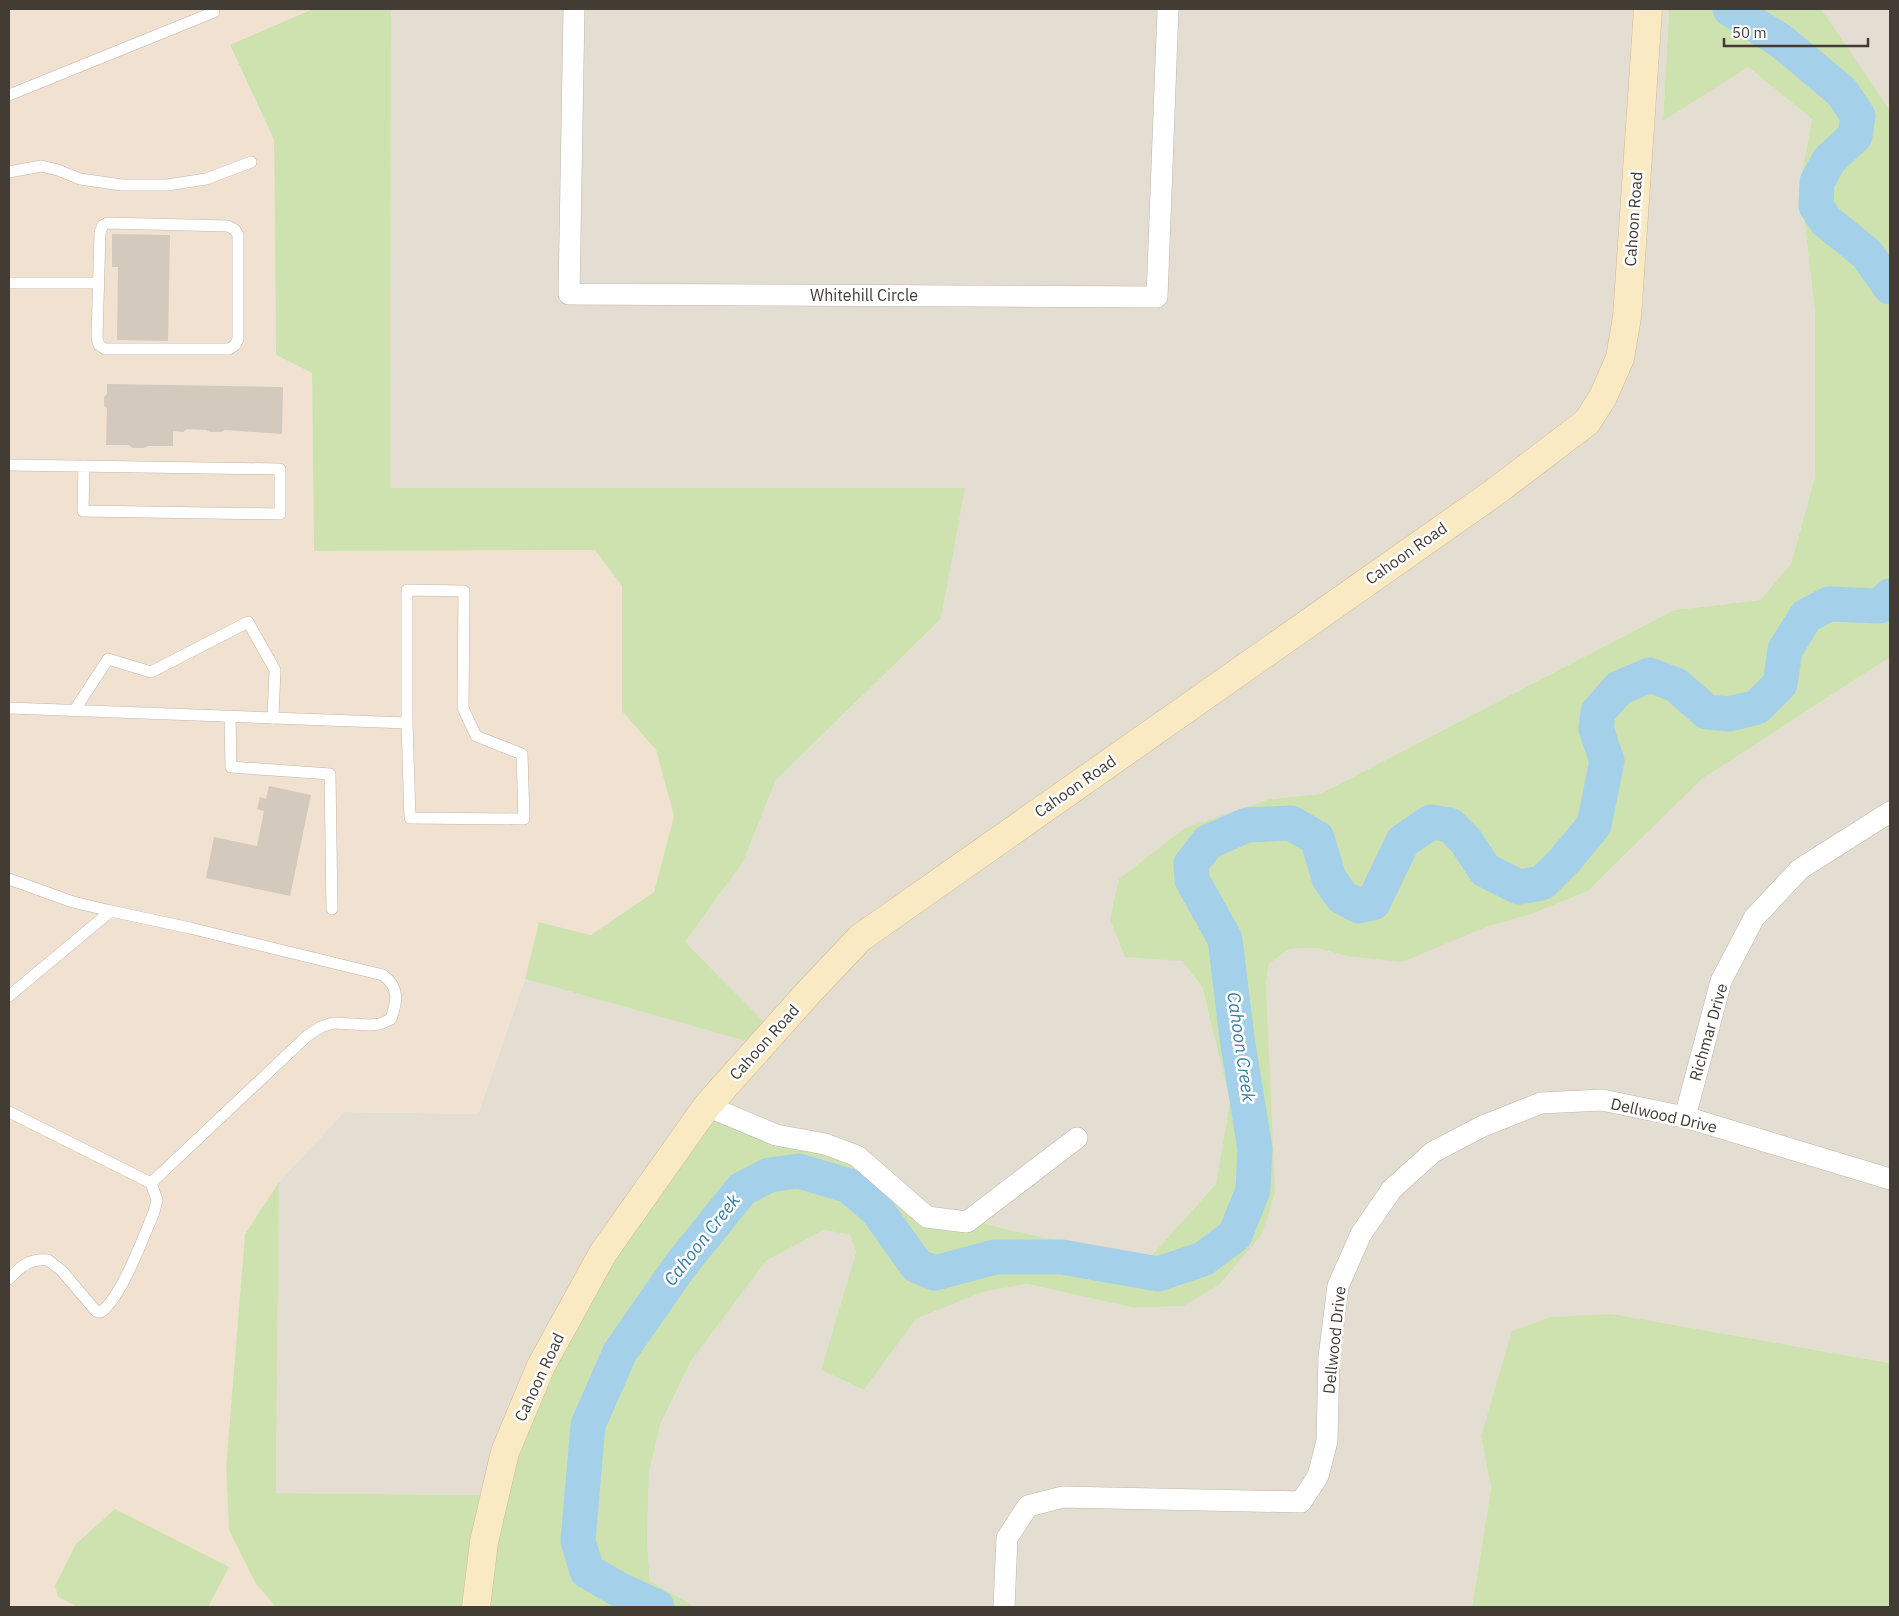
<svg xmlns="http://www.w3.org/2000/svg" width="1899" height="1616" viewBox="0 0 1899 1616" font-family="'IBM Plex Sans',sans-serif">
	<rect width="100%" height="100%" fill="#f0ece4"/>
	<g fill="#e4ddd2">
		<polygon points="391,9 1669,9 1663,120 1748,67 1812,119 1800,183 1815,313 1815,476 1791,564 1760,600 1674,610 1320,794 1271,799 1182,961 1202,987 1230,1101 1216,1184 1149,1258 1018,1232 930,1209 854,1145 485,1495 276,1493 279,1182 344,1112 478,1114 525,979 751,1042 766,1025 685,942 743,862 776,780 941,619 964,488 390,488"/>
		<polygon points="1821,9 1890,9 1890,110 1830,23"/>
		<polygon points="1890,657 1890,1363 1613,1314 1481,1437 1491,1488 1472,1607 696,1607 650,1581 647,1542 649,1472 661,1423 691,1361 766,1261 824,1230 850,1235 856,1252 821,1370 864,1390 916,1319 983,1292 1027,1284 1134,1308 1183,1306 1269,1087 1266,984 1269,964 1289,949 1316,948 1347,956 1486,927 1532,914 1588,891 1702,779"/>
	</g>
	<polygon fill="#f1e1d0" points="9,9 313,9 230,46 274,140 276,355 312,373 314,551 595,550 622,586 622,711 656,750 674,816 654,892 591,935 539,922 525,979 478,1114 344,1112 279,1182 245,1234 226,1467 229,1530 256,1584 276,1607 9,1607"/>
	<g fill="#cee2af">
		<polygon points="313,9 391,9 390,488 965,488 941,619 776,780 743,862 685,942 767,1025 750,1042 525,979 539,922 591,935 654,892 674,816 656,750 622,711 622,586 595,550 314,551 312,373 276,355 274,140 230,45"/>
		<polygon points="1669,9 1821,9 1890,110 1890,657 1702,779 1588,891 1532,914 1486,927 1402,962 1347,956 1316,948 1289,949 1269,964 1266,984 1275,1192 1262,1234 1219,1285 1183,1306 1134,1308 1027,1284 983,1292 916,1319 864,1390 821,1370 856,1252 850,1235 824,1230 766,1261 691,1361 661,1423 649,1472 647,1542 650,1581 696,1607 276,1607 256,1584 229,1530 226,1467 245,1234 279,1182 276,1493 485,1495 507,1429 705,1097 787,1128 930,1209 1018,1232 1149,1258 1216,1184 1230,1101 1202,987 1182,961 1125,957 1110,919 1119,879 1185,828 1271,799 1320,794 1674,610 1760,600 1791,564 1815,476 1815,313 1800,183 1812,119 1748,67 1663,121"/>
		<polygon points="1613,1314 1890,1363 1890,1607 1472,1607 1491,1488 1481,1437 1512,1331 1551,1317"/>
		<polygon points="115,1509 229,1567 208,1607 78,1607 58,1597 55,1586 76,1544"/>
	</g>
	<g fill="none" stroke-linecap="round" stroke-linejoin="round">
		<g stroke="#a4d1e9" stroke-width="35">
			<polyline points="1730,9 1781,41 1842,92 1858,116 1855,136 1829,160 1817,182 1816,206 1826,221 1867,254 1890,287"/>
			<polyline points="657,1607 620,1590 587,1571 578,1541 588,1425 620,1352 680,1266 742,1189 769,1175 799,1171 849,1186 877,1210 917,1266 935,1273 995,1257 1062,1257 1158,1274 1203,1259 1235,1235 1253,1190 1255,1149 1237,1038 1225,939 1192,880 1191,864 1208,842 1247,825 1291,823 1317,838 1329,878 1342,897 1359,906 1373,903 1403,841 1431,822 1450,825 1466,841 1485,870 1519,887 1542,883 1565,860 1594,825 1607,761 1596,729 1598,712 1619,688 1650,675 1676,685 1707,712 1729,714 1757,707 1780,684 1785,650 1806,616 1829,604 1880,606 1890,596"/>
		</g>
	</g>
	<g fill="#d4c9bd">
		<polygon points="112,234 170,235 168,341 117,340 118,267 112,267"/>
		<polygon points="107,384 283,387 282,434 225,430 221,432 210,432 206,430 187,429 183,432 173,431 173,446 148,446 144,448 132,448 129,445 106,445 107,408 104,406 104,397 107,394"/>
		<polygon points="269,786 311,795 290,896 206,878 214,837 257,846 264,811 257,809 260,797 266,799"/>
	</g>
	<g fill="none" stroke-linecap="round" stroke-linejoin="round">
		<defs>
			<g id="lane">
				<polyline points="9,95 214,12"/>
				<polyline points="9,172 41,166 58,170 80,179 122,185 167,185 206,179 251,162"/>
				<polygon points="108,223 228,226 235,230 238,235 238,339 235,345 229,349 105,349 99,345 97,338 100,232 103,225"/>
				<polyline points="9,283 98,283"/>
				<polyline points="9,465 280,469 280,514 83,511 84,466"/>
				<polygon points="407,590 464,591 463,708 476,736 522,754 524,819 410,818 407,723"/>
				<polyline points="9,708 407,723"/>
				<polyline points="74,711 108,659 151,672 248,622 275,670 273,718"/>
				<polyline points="230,717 231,767 330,774 332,909"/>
				<polyline points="9,879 73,902 111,911"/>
				<path d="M9 996 111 911 190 928 383 975C400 988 397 1001 391 1019L380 1024 370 1025 333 1023 321 1027 307 1036 151 1183"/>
				<path d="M9 1112 151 1183 157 1200 154 1212C143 1238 122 1296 101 1312L96 1311 61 1270 48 1260C30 1258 21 1266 9 1279"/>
			</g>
			<g id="street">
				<polyline points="574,9 569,294 1157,297 1168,9"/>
				<polyline points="707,1106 776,1135 825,1144 857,1156 927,1217 967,1222 1077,1138"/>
				<polyline points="1685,1117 1721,981 1754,918 1800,869 1890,812"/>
				<polyline points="1004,1607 1007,1538 1028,1506 1063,1497 1301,1502 1318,1476 1327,1441 1329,1357 1338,1286 1361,1234 1392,1189 1433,1152 1483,1126 1541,1103 1602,1100 1685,1117 1890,1179"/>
			</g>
			<polyline id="secondary" points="476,1607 484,1542 505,1452 541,1366 603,1253 707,1106 808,993 860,938 1495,492 1587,422 1603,397 1620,358 1627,317 1648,9"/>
		</defs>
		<use href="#lane" stroke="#beb6aa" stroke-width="12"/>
		<use href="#street" stroke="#beb6aa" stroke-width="22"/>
		<use href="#secondary" stroke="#cdbb96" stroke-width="29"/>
		<use href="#lane" stroke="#fff" stroke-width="11"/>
		<use href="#street" stroke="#fff" stroke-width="21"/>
		<use href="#secondary" stroke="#faeac4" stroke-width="28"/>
	</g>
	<g text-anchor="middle" stroke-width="5" stroke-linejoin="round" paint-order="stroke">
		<g font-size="16" fill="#423c34" stroke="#fff">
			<text transform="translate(1633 219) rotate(-86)" y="6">Cahoon Road</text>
			<text x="864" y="301">Whitehill Circle</text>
			<text transform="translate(1406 553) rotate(-35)" y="6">Cahoon Road</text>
			<text transform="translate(1075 786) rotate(-35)" y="6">Cahoon Road</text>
			<text transform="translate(1708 1032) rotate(-74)" y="6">Richmar Drive</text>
			<text transform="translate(764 1042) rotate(-48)" y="6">Cahoon Road</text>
			<text transform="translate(1664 1115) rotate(13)" y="6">Dellwood Drive</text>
			<text transform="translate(1334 1340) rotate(-84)" y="6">Dellwood Drive</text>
			<text transform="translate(539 1377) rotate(-65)" y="6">Cahoon Road</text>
		</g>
		<g font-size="18" font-style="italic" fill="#377ca4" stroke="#fff">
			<text transform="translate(1241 1047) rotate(82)" y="6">Cahoon Creek</text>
			<text transform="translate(702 1240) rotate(-52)" y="6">Cahoon Creek</text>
		</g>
	</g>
	<rect width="1899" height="1616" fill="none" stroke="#423c34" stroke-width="20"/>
	<path d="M1724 38v8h144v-8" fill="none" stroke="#423c34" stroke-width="2.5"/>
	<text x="1732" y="38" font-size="15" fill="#423c34" stroke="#ffffff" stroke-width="4" paint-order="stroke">50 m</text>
</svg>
